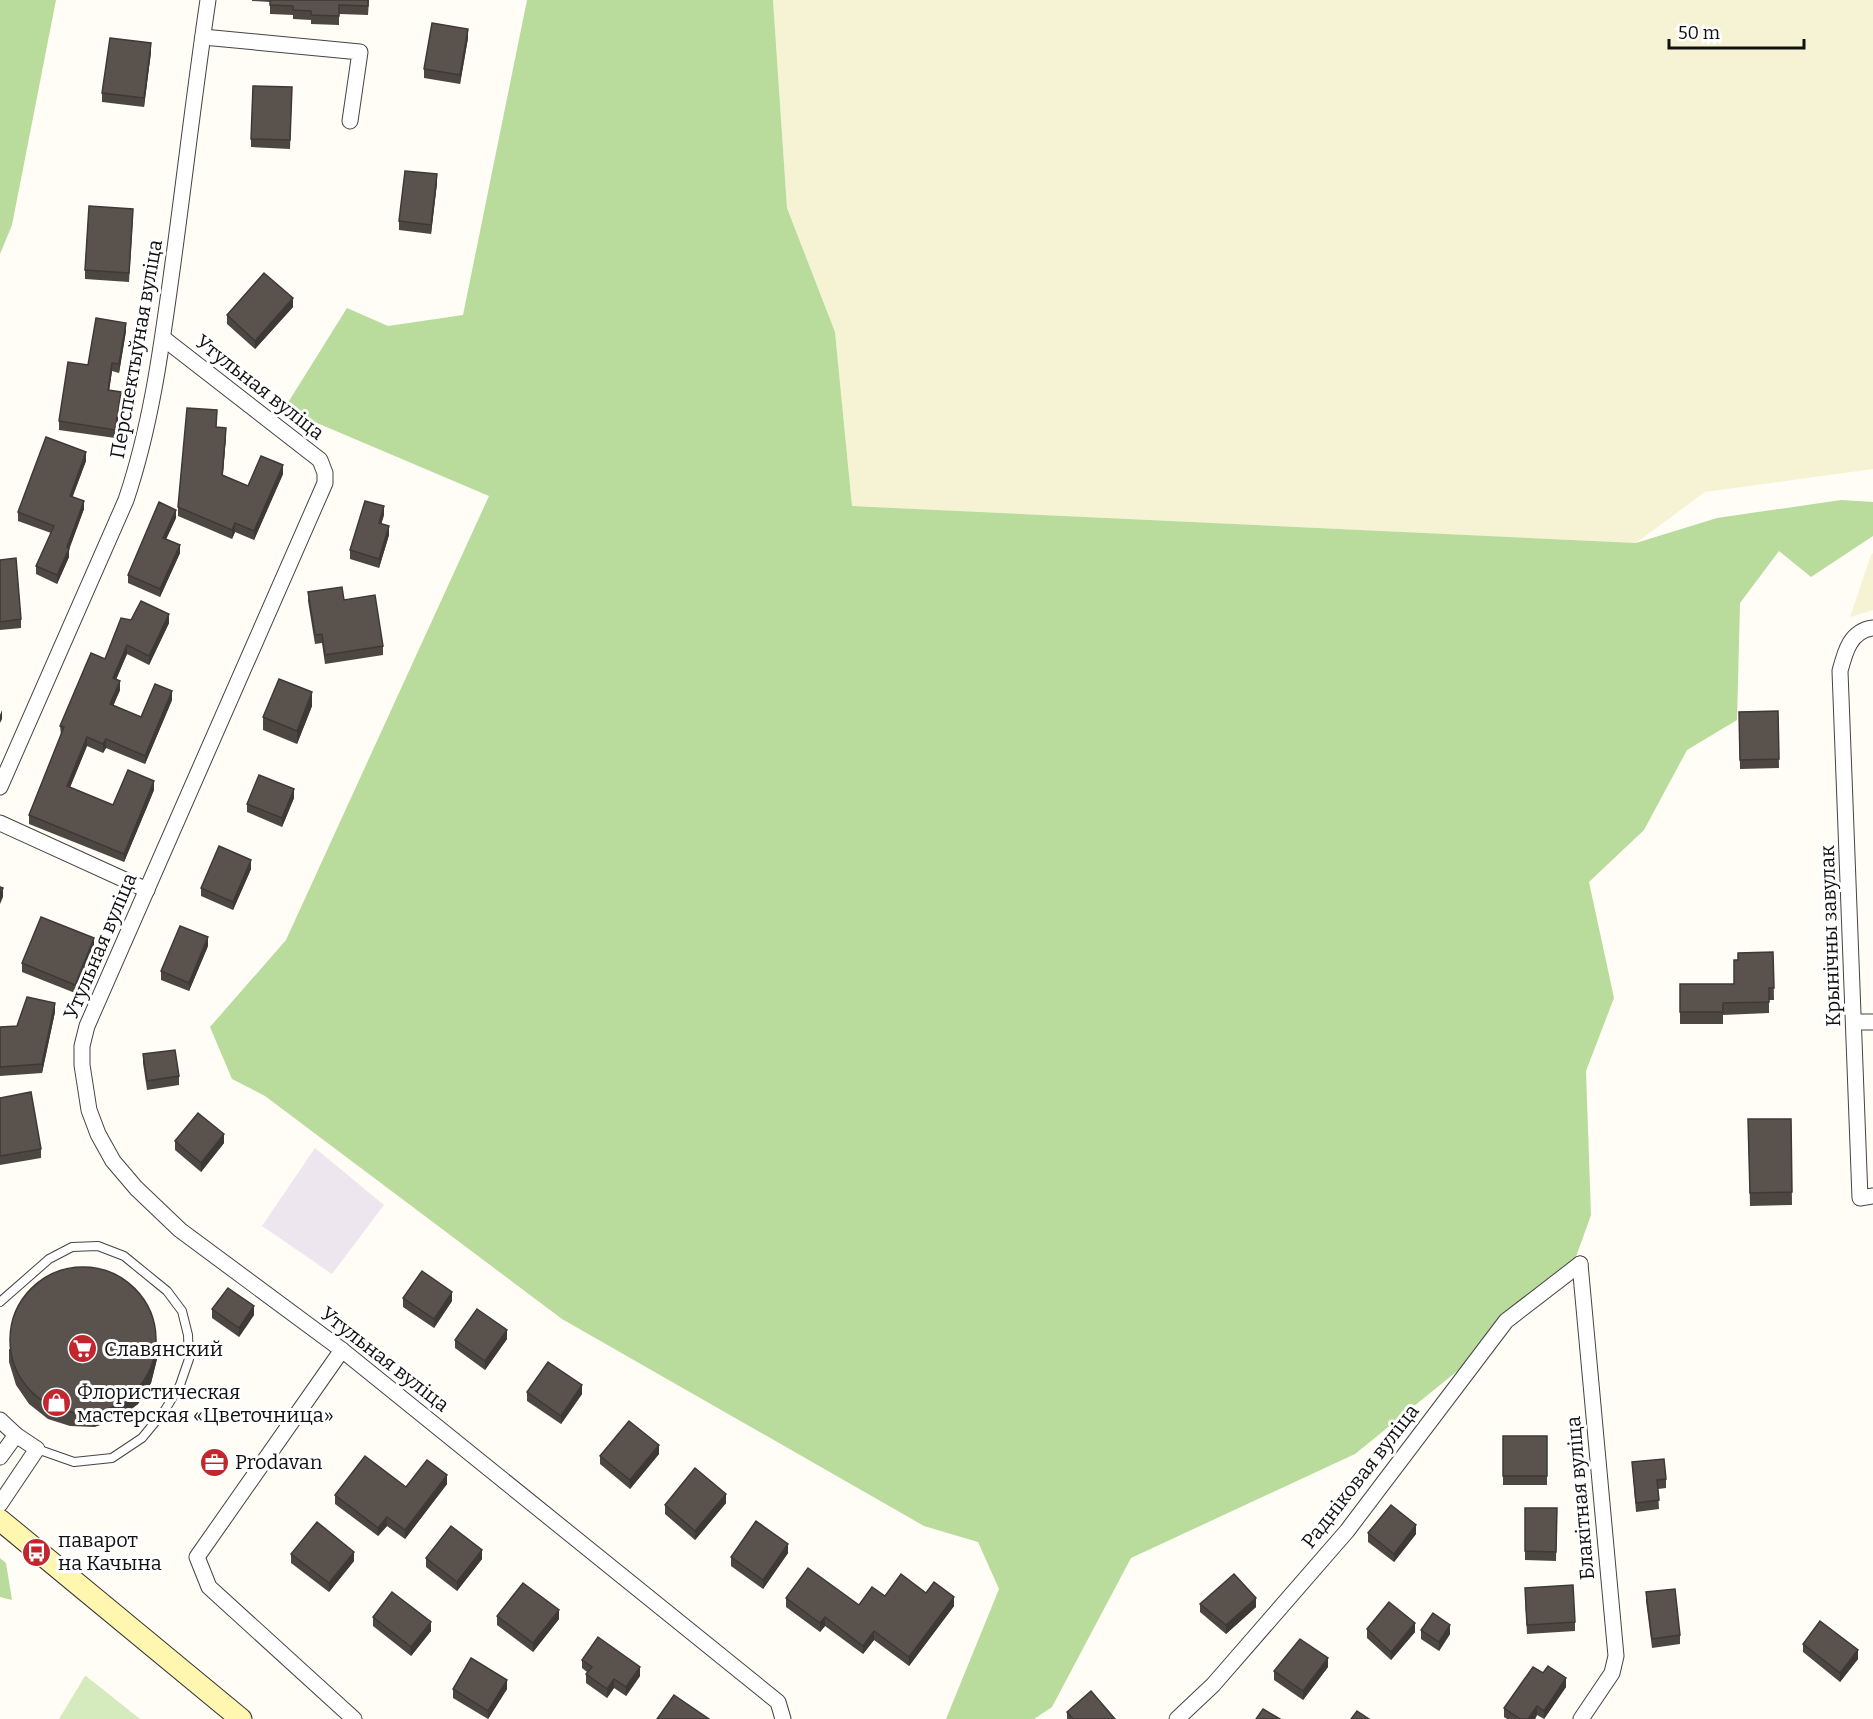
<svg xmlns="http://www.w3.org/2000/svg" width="1873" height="1719" viewBox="0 0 1873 1719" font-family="Bitter,serif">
	<rect width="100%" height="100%" fill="#fffdf5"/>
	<polygon fill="#eee6ef" points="315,1148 384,1205 332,1274 262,1226"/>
	<g fill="#f6f3d4">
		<polygon points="773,0 1873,0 1873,469 1705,492 1636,543 852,506 835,332 787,208"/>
		<polygon points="1873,553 1873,610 1850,617 1871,555"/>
	</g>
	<polygon fill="#d5ebbd" points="85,1676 86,1676 140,1719 59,1719"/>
	<g fill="#b9dc9c">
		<polygon points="0,0 56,0 12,225 0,254"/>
		<polygon points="527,0 773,0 787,208 835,332 852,506 1636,543 1717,518 1841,500 1873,502 1873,536 1811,577 1779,551 1740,603 1737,720 1687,750 1644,830 1589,882 1614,998 1586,1071 1591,1215 1567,1282 1355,1454 1131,1558 1052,1707 1034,1719 946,1719 999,1589 978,1542 924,1526 562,1319 265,1096 232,1079 210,1027 286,940 489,496 284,409 347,308 388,326 463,315"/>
		<polygon points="0,1558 6,1563 12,1600 0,1597"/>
	</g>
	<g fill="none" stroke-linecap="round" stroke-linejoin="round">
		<defs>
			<polyline id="lane" points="0,1302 49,1259 72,1247 98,1246 124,1256 167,1291 182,1311 188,1335 189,1359 180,1385 165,1410 142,1438 112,1458 74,1462 37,1449"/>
			<g id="street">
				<polyline points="203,37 360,52 350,121"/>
				<polyline points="163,338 320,460 325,473 325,483 87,1026 82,1046 82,1065 89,1110 98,1134 113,1161 136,1188 180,1230 342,1350 778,1702 783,1719"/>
				<path d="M1873 628C1850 631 1845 652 1840 671L1860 1198 1873 1196"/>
				<path d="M0 787 126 500C152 423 162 343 173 263 185 175 195 87 208 0"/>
				<polyline points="0,823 147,890"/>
				<polyline points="1855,1022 1873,1022"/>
				<polyline points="1580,1264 1616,1656 1612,1673 1581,1719"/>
				<polyline points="342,1350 197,1557 209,1587 354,1719"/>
				<polyline points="0,1420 16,1435 37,1449 0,1504"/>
				<polyline points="0,1457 16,1435"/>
				<polyline points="1177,1719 1213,1685 1347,1531 1506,1321 1580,1264"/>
			</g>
			<polyline id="secondary" points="0,1520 241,1719"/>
		</defs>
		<use href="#lane" stroke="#444" stroke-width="10"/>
		<use href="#street" stroke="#444" stroke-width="17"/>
		<use href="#secondary" stroke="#333" stroke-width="23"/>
		<use href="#lane" stroke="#fff" stroke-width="8"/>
		<use href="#street" stroke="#fff" stroke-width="15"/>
		<use href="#secondary" stroke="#fff6b0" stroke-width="21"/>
	</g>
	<g fill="#4d4742">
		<polygon points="252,0 369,0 368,15 339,14 339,25 311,24 311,20 293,19 293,15 270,14 270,2 252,1"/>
		<polygon points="468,38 460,84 424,78 424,69"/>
		<polygon points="151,52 144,107 102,102 102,93"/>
		<polygon points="292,87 290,149 251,147 251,139"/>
		<polygon points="437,183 431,234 399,230 399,221"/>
		<polygon points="133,218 129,282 85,279 85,270"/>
		<polygon points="293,307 255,349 227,324 227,315"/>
		<polygon points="126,331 119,373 112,371 109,390 121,401 115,438 59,430 59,421 88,365"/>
		<polygon points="217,419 216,427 226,436 223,475 248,486 283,474 254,540 235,532 232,539 178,516 178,507"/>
		<polygon points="86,461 72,497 84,509 69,548 69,557 57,584 36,574 36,566 51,533 18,521 18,512"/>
		<polygon points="384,515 381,523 389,535 379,568 350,559 350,550"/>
		<polygon points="176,518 166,539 180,553 160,597 128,583 128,575"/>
		<polygon points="0,560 21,619 21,628 0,630"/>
		<polygon points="308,592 344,600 383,646 383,655 325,664 322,643 315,644 308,601"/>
		<polygon points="131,620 169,623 149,665 127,654 116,679 120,690 113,706 141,717 172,700 145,764 106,748 103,753 87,746 70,787 113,805 154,790 124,862 29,824 29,815 61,735 60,726"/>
		<polygon points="312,706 297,744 263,730 263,717"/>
		<polygon points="1778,711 1779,768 1740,769 1739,712"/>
		<polygon points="294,798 282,827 247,812 247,804"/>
		<polygon points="251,869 233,910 201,896 201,888"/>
		<polygon points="208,946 189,991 161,980 161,971"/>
		<polygon points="94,947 75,993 22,972 22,963"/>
		<polygon points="1773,952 1774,1000 1769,1000 1769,1013 1723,1015 1723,1024 1680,1024 1680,984 1734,984 1738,960"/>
		<polygon points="55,1012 42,1073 0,1076 0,1027 17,1026"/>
		<polygon points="143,1054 179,1076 179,1085 147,1090 143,1063"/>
		<polygon points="0,1098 41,1149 41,1158 0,1165"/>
		<polygon points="1748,1119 1791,1119 1792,1205 1750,1206"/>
		<polygon points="175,1141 224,1143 201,1172 175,1150"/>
		<polygon points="403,1298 452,1301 434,1328 403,1307"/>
		<polygon points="212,1309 254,1315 239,1337 212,1318"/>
		<polygon points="507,1339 485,1370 455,1348 455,1340"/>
		<polygon points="9,1349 157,1359 151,1383 138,1404 118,1419 94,1427 70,1426 48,1419 29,1404 16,1385 9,1362"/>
		<polygon points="527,1392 582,1394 561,1424 527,1401"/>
		<rect x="1503" y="1436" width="44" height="49"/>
		<polygon points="659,1454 630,1489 600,1464 600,1456"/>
		<polygon points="1632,1462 1666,1479 1666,1488 1658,1489 1659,1509 1636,1512"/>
		<polygon points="447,1484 405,1539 387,1526 378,1536 335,1504 335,1495"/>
		<polygon points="726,1503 695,1540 665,1514 665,1505"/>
		<polygon points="1525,1508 1557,1508 1556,1561 1525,1560"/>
		<polygon points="1368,1533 1416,1534 1394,1562 1368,1542"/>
		<polygon points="788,1553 763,1589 731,1566 731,1557"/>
		<polygon points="291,1554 354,1561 329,1592 291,1563"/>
		<polygon points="426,1558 482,1559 457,1591 426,1567"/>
		<polygon points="1646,1592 1680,1635 1680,1644 1652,1648 1646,1601"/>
		<polygon points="926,1593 954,1606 909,1666 874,1640 863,1654 825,1626 820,1632 786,1607 786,1598 859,1605 885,1596"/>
		<polygon points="1525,1597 1575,1622 1575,1631 1527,1634"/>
		<polygon points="1200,1604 1256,1607 1226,1634 1200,1612"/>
		<polygon points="497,1616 559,1619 533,1652 497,1625"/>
		<polygon points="373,1617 431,1631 411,1656 373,1626"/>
		<polygon points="1367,1629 1415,1632 1391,1660 1367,1638"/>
		<polygon points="1421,1630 1450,1634 1439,1651 1421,1639"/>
		<polygon points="1803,1644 1858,1659 1840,1682 1803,1652"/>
		<polygon points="582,1660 640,1676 626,1696 614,1688 607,1698 586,1683 586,1674 587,1672 582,1668"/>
		<polygon points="1328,1667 1303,1700 1274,1680 1274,1671"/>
		<polygon points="1543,1673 1566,1687 1544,1719 1537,1715 1535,1719 1507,1719 1504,1717 1504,1708"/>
		<polygon points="453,1689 507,1689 488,1719 453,1698"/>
		<polygon points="1067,1712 1115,1719 1067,1719"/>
	</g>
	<g fill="#3f3936">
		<polygon points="468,29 468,38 460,84 460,75"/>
		<polygon points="151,43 151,52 144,107 144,98"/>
		<polygon points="437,174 437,183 431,234 431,225"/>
		<polygon points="293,298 293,307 255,349 255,341"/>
		<polygon points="126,323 126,331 119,373 119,364"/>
		<polygon points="112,363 112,371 108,399 108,390"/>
		<polygon points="121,392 121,401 115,438 115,430"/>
		<polygon points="226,428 226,436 222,484 222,475"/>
		<polygon points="86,452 86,461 70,504 70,496"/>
		<polygon points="283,465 283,474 254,540 254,531"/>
		<polygon points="84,501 84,509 69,550 69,549 69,557 57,584 57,575"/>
		<polygon points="384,506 384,515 379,532 379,523"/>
		<polygon points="176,510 176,518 163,546 163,538"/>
		<polygon points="235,523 235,532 232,539 232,530"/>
		<polygon points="389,526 389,535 379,568 379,559"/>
		<polygon points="180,545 180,553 160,597 160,589"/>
		<polygon points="169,614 169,623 149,665 149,656"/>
		<polygon points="127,645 127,654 113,687 113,678"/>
		<polygon points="120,681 120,690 110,713 110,704"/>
		<polygon points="172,691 172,700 145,764 145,756"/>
		<polygon points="312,692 312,706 297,744 297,731"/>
		<polygon points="2,710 2,719 0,723 0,715"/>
		<polygon points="87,737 87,746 67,795 67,786"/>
		<polygon points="106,739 106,748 103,753 103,744"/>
		<polygon points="154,781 154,790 124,862 124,854"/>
		<polygon points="294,789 294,798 282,827 282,818"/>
		<polygon points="251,860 251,869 233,910 233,902"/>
		<polygon points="3,888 3,897 0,904 0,896"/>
		<polygon points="208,937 208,946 189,991 189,983"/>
		<polygon points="94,938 94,947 75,993 75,985"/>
		<polygon points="55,1003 55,1012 42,1073 42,1064"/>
		<polygon points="224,1134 224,1143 201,1172 201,1163"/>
		<polygon points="452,1292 452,1301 434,1328 434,1319"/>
		<polygon points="254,1306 254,1315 239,1337 239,1328"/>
		<polygon points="507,1330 507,1339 485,1370 485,1361"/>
		<polygon points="157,1346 157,1359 151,1383 138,1404 118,1419 94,1427 94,1414"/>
		<polygon points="582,1385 582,1394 561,1424 561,1416"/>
		<polygon points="659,1445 659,1454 630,1489 630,1480"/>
		<polygon points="447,1475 447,1484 405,1539 405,1530"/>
		<polygon points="726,1494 726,1503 695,1540 695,1531"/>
		<polygon points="387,1517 387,1526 378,1536 378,1528"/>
		<polygon points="1416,1525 1416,1534 1394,1562 1394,1554"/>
		<polygon points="788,1544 788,1553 763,1589 763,1580"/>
		<polygon points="482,1550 482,1559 457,1591 457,1582"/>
		<polygon points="354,1552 354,1561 329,1592 329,1583"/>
		<polygon points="954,1597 954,1606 909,1666 909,1657"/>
		<polygon points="1256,1598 1256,1607 1226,1634 1226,1625"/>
		<polygon points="559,1610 559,1619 533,1652 533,1643"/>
		<polygon points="825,1617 825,1626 820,1632 820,1623"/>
		<polygon points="431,1622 431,1631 411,1656 411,1647"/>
		<polygon points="1415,1623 1415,1632 1391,1660 1391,1652"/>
		<polygon points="1450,1625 1450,1634 1439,1651 1439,1642"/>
		<polygon points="874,1631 874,1640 863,1654 863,1646"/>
		<polygon points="1858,1650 1858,1659 1840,1682 1840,1673"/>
		<polygon points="1328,1658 1328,1667 1303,1700 1303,1691"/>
		<polygon points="640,1667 640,1676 626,1696 626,1687"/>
		<polygon points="1566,1678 1566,1687 1544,1719 1544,1711"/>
		<polygon points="614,1679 614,1688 607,1698 607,1689"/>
		<polygon points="507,1680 507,1689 488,1719 488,1711"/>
		<polygon points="1537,1706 1537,1715 1535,1719 1528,1719"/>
	</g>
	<g fill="#5a524d" stroke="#3f3936" stroke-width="1.5">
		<polygon points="270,0 368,0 368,6 339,5 339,16 311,15 311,11 293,10 293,6 270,5"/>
		<polygon points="432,23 468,29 460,75 424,69"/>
		<polygon points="110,38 151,43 144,98 102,93"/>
		<polygon points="253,86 292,87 290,140 251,139"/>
		<polygon points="405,171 437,174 431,225 399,221"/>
		<polygon points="89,206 133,209 129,273 85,270"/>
		<polygon points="264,273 293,298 255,341 227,315"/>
		<polygon points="96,318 126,323 119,364 112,363 108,390 121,392 115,430 59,421 68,362 88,365"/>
		<polygon points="187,408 217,410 216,427 226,428 222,475 248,486 261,456 283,465 254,531 235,523 232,530 178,507"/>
		<polygon points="46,437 86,452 70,496 84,501 67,547 69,549 57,575 36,566 54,526 18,512"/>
		<polygon points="365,501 384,506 379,523 389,526 379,559 350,550"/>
		<polygon points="159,502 176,510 163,538 180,545 160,589 128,575"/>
		<polygon points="16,558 21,619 0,622 0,560"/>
		<polygon points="342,587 344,600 375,595 383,646 325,655 322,634 315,635 308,592"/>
		<polygon points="141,601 169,614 149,656 127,645 113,678 120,681 110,704 141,717 155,684 172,691 145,756 106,739 103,744 87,737 67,786 113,805 128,770 154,781 124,854 29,815 64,727 60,726 91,653 105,659 121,618 131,620"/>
		<polygon points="279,679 312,692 297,731 263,717"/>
		<polygon points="1778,711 1779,759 1740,760 1739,712"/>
		<polygon points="259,775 294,789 282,818 247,804"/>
		<polygon points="219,846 251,860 233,902 201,888"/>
		<polygon points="0,887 3,888 0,896"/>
		<polygon points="41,917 94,938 75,985 22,963"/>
		<polygon points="180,926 208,937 189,983 161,971"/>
		<polygon points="1773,952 1774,988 1769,988 1769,1002 1723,1003 1723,1012 1680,1012 1680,984 1734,984 1734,960 1738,960 1738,953"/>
		<polygon points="27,997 55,1003 42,1064 0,1067 0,1027 17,1026"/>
		<polygon points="175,1050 179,1076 147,1081 143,1054"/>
		<polygon points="31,1092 41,1149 0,1156 0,1098"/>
		<polygon points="198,1113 224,1134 201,1163 175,1141"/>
		<polygon points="1748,1119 1791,1119 1792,1192 1750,1193"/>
		<circle cx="83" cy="1340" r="73"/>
		<polygon points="422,1271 452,1292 434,1319 403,1298"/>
		<polygon points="228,1288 254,1306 239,1328 212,1309"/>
		<polygon points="477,1309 507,1330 485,1361 455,1340"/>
		<polygon points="548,1362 582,1385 561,1416 527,1392"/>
		<polygon points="629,1421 659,1445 630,1480 600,1456"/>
		<rect x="1503" y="1436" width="44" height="40"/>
		<polygon points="365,1456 406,1487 427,1460 447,1475 405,1530 387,1517 378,1528 335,1495"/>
		<polygon points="1664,1459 1666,1479 1657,1480 1659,1500 1636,1503 1632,1462"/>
		<polygon points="695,1468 726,1494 695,1531 665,1505"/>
		<polygon points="1391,1505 1416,1525 1394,1554 1368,1533"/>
		<polygon points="1525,1508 1557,1508 1556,1552 1525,1551"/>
		<polygon points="756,1521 788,1544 763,1580 731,1557"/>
		<polygon points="317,1522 354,1552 329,1583 291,1554"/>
		<polygon points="451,1526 482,1550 457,1582 426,1558"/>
		<polygon points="808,1568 859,1605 872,1587 885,1596 901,1574 926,1593 934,1582 954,1597 909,1657 874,1631 863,1646 825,1617 820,1623 786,1598"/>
		<polygon points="1234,1574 1256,1598 1226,1625 1200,1604"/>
		<polygon points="523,1583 559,1610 533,1643 497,1616"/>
		<polygon points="1573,1585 1575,1622 1527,1625 1525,1588"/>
		<polygon points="1675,1589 1680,1635 1652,1639 1646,1592"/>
		<polygon points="392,1592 431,1622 411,1647 373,1617"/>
		<polygon points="1389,1602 1415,1623 1391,1652 1367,1629"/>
		<polygon points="1433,1613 1450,1625 1439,1642 1421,1630"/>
		<polygon points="1820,1621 1858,1650 1840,1673 1803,1644"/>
		<polygon points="598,1637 640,1667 626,1687 614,1679 607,1689 586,1674 592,1667 582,1660"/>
		<polygon points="1300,1639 1328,1658 1303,1691 1274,1671"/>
		<polygon points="471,1658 507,1680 488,1711 453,1689"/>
		<polygon points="1548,1666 1566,1678 1544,1711 1537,1706 1528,1719 1520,1719 1504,1708 1533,1667 1543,1673"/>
		<polygon points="1091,1691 1115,1719 1073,1719 1067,1712"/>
		<polygon points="674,1695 709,1719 657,1719"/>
		<polygon points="1263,1709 1280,1719 1256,1719"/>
		<polygon points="1357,1711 1369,1719 1351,1719"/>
	</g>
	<defs>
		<symbol id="supermarket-disc" viewBox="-11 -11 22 22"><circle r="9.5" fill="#c4262e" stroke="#fff"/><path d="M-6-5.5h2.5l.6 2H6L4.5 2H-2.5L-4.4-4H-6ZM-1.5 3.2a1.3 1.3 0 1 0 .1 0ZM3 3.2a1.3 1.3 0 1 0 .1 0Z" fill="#fff"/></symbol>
		<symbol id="shop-disc" viewBox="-11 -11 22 22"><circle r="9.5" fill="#c4262e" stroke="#fff"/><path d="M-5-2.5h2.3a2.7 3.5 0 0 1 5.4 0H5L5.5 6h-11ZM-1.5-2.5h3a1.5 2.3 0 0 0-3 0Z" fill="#fff"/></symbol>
		<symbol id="office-disc" viewBox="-11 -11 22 22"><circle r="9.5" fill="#c4262e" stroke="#fff"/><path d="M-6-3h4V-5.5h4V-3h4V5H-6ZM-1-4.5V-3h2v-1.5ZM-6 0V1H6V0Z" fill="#fff"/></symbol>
		<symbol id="bus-disc" viewBox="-11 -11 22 22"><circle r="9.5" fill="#c4262e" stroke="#fff"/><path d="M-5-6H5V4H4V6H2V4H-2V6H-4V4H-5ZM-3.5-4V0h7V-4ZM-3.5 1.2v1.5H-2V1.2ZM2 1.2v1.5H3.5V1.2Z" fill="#fff"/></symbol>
	</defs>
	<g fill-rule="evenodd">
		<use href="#supermarket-disc" x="66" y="1332" width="33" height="33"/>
		<use href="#shop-disc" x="40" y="1386" width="33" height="33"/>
		<use href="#office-disc" x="198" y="1446" width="33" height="33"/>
		<use href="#bus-disc" x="20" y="1536" width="33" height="33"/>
	</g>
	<g text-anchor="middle" stroke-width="6" stroke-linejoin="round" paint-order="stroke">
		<g font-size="20" fill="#111" stroke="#fff">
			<text transform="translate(136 349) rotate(-80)" y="7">Перспектыўная вуліца</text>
			<text transform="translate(260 387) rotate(38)" y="7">Утульная вуліца</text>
			<text transform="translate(1830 936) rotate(-92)" y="7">Крынічны завулак</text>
			<text transform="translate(100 946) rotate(-67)" y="7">Утульная вуліца</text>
			<text transform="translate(385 1359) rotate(38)" y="7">Утульная вуліца</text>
			<text transform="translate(1360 1476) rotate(-52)" y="7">Радніковая вуліца</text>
			<text transform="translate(1580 1498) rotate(-95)" y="7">Блакітная вуліца</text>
		</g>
		<g font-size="20" fill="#111" stroke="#fff" text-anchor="start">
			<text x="104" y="1356">Славянский</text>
			<text x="77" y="1399">Флористическая<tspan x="77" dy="23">мастерская «Цветочница»</tspan></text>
			<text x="235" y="1469">Prodavan</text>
			<text x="58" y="1547">паварот<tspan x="58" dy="23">на Качына</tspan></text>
		</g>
	</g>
	<path d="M1669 39v9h135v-9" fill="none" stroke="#111111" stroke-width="3"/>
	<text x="1678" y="39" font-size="18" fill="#111111" stroke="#ffffff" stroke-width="4.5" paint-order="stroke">50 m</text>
</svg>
